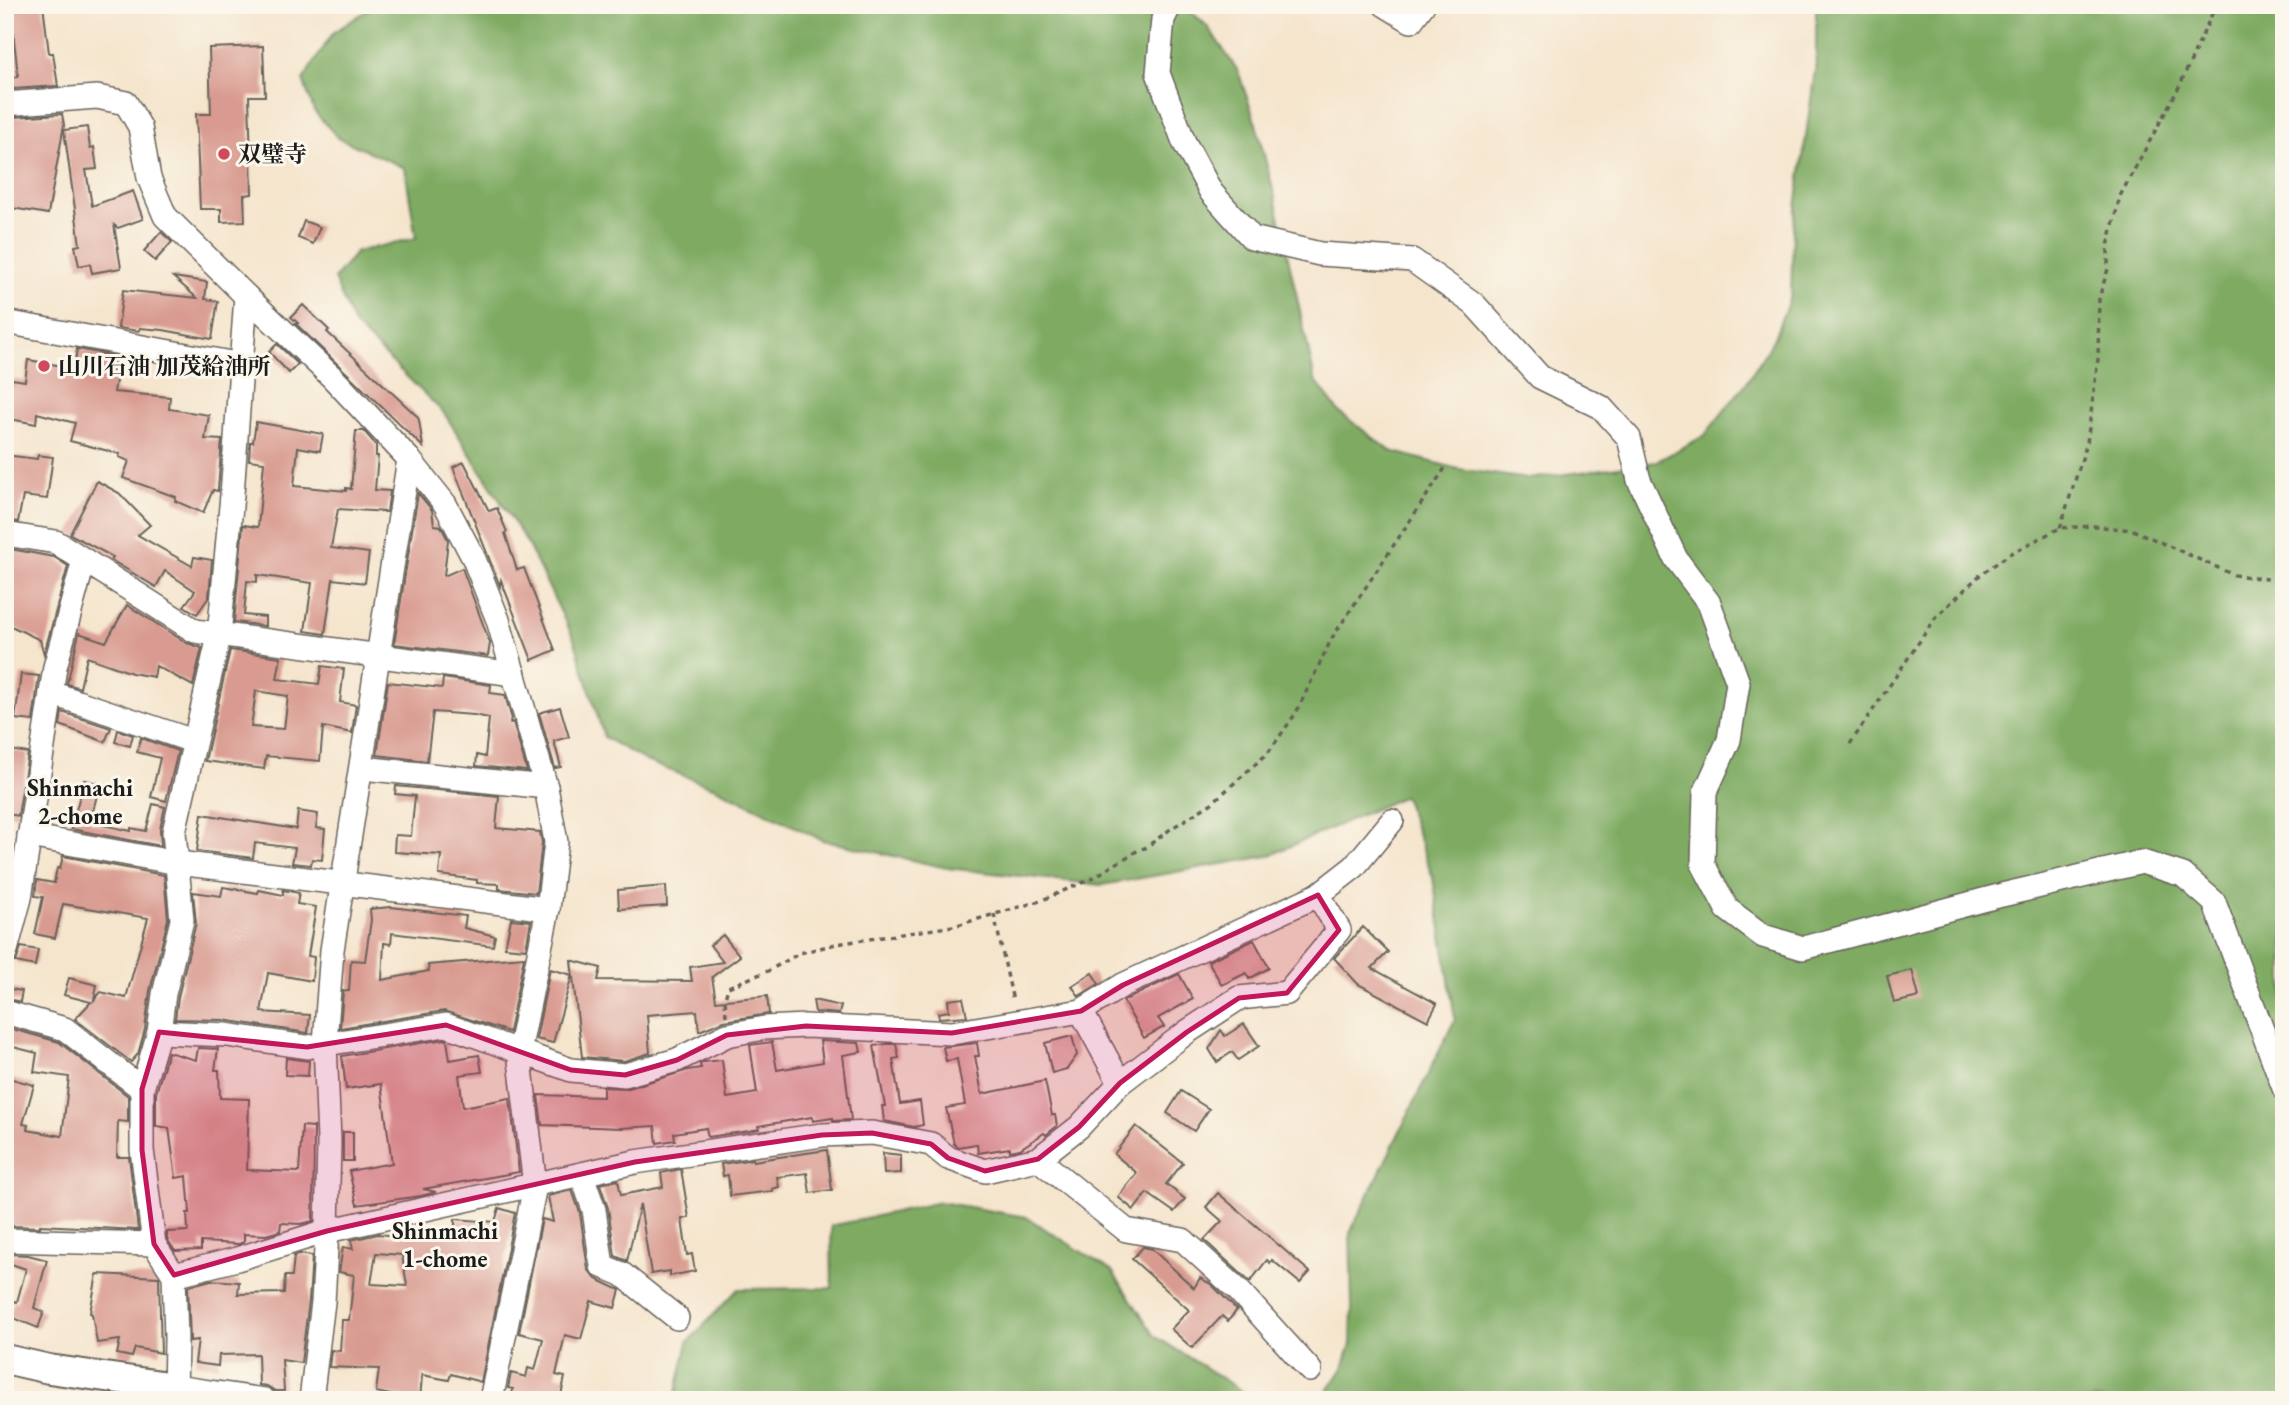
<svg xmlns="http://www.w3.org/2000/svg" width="2289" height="1405" viewBox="0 0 2289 1405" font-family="'EB Garamond','Noto Serif JP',serif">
	<rect width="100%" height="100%" fill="#fbf7ec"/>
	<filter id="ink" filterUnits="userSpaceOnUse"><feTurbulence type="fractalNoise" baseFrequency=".0143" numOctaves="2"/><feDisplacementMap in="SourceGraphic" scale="14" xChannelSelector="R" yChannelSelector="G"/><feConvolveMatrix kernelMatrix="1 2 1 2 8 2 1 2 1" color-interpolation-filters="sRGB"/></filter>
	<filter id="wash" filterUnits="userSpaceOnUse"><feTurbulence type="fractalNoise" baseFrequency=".00686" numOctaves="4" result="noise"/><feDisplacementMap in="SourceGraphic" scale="28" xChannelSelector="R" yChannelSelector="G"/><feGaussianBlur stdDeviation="1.57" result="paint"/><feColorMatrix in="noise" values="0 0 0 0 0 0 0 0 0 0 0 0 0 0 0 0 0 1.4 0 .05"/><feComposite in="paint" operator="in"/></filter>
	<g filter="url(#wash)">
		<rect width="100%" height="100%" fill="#f5e5cd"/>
		<g fill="#7eaa62" stroke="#4d633f" stroke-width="2">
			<polygon points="375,5 1184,5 1207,26 1238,71 1256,124 1275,197 1315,380 1339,412 1391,451 1458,469 1528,479 1656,462 1704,436 1747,382 1773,340 1791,295 1793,229 1816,63 1816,5 2284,5 2284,1400 1316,1400 1327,1392 1343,1368 1351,1344 1352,1307 1350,1233 1455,1019 1433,878 1404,796 1268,856 1102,885 947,868 822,840 718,789 646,761 604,737 574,639 527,543 444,413 354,325 334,279 356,252 416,238 405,168 338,138 314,111 303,80 333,33"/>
			<polygon points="940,1202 1026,1217 1112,1271 1155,1336 1256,1400 675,1400 688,1342 738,1289 832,1288 831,1226"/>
		</g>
		<g id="blocks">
			<g fill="#d99b91" fill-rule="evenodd">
				<polygon points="5,5 43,5 49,53 53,53 58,86 13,89 11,78 18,77 16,57 12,23 5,24"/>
				<polygon points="263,46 265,96 249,96 252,194 244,195 245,221 221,222 221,209 200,209 196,114 211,114 209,48"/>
				<polygon points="62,114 64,125 48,214 6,207 12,173 13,117"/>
				<polygon points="87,127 90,148 94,147 97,169 86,170 92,206 133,191 143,219 118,228 114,225 121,268 92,273 90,264 79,266 75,246 80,245 64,130"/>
				<polygon points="304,221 320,227 313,244 298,238"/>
				<polygon points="161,232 172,242 155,261 144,251"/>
				<polygon points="173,277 207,282 205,299 218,301 212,339 163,330 140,328 139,331 118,328 123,290 197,298"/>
				<polygon points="303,305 329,330 327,332 417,416 419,420 423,447 296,324 298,323 291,317"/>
				<polygon points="277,344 298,364 289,373 269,352"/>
				<polygon points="77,349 115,356 112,374 117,375 114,392 170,397 169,409 209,415 205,439 222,440 218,489 218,491 213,490 203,513 175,501 176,497 123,478 129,461 119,457 120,454 70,441 75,423 37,413 36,424 5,418 12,379 25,381 28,360 74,368"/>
				<polygon points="256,422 323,434 320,451 298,447 294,486 346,491 346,488 351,489 356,431 364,431 376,445 376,456 378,456 375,490 390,491 387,512 338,509 331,548 369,553 365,583 333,579 325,634 305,631 312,583 257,575 257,582 247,581 244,615 265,617 265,626 234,622 243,525 258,527 264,462 249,460 250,442 253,442"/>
				<polygon points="5,455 37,459 38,455 53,457 47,499 23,496 18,522 5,520"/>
				<polygon points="464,462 489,511 497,508 507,532 505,533 517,570 524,568 555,650 532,660 501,580 500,586 453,467"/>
				<polygon points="97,481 119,493 150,525 138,535 192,566 194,557 212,560 209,597 197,614 184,606 195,591 165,571 156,587 111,560 113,557 70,534"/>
				<polygon points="418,493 432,510 434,525 441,526 448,540 444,576 462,568 490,643 488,656 394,644"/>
				<polygon points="5,548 54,557 68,566 44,654 40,640 5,623"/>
				<polygon points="127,605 187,643 202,648 193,686 156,666 154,677 132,673 87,657 80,688 67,684 79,633 106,642"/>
				<path d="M230 650 281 657 277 679 319 684 322 666 344 669 340 702 356 705 352 733 323 727 320 761 266 756 264 769 205 761ZM256 691 288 696 284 729 251 727Z"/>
				<polygon points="21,674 39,676 33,721 15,719"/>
				<polygon points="443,678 491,685 490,693 505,695 511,716 510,723 513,722 527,771 476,766 477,755 485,757 489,718 474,715 433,712 427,761 377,755 388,682 442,688"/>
				<polygon points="560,707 569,737 554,741 561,767 555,768 539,713"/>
				<polygon points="62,712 111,728 105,742 60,725"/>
				<polygon points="118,730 133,735 130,746 115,742"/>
				<polygon points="141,738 178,751 166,801 151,797 160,758 137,752"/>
				<polygon points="5,749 28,753 18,816 5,813"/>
				<polygon points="84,780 100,784 90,822 131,831 131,828 146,831 153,804 165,807 160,829 161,846 71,829"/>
				<polygon points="396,786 499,796 496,828 540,832 542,842 536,893 499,889 499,884 477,883 477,880 439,875 441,855 394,852 395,835 411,836 415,796 395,794"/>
				<polygon points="298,811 318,814 316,828 325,829 322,860 312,859 311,865 292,863 295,848 255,843 253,858 197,851 202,814 296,829"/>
				<polygon points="63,856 164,875 168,919 150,991 145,1029 138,1054 131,1062 75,1019 91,1002 64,995 69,978 97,985 94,1000 101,992 126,998 148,918 63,904 55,938 35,934 43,897 35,896 37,880 54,883 57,868 60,869"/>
				<polygon points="666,886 667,906 619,909 618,890"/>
				<polygon points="223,887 258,893 259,890 283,895 283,890 299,893 297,904 316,907 308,956 314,957 312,981 268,973 261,1012 310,1015 308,1033 223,1020 175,1019 178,997 196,923 193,892 221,896"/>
				<polygon points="391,907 466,916 464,928 495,936 493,946 392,933 391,944 384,943 382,980 429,971 428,965 524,957 509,1032 444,1011 340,1028 343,991 349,991 351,960 365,961 371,920 370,909"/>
				<polygon points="511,919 531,921 526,949 505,947"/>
				<polygon points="1363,927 1388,952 1372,968 1437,1004 1428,1021 1358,984 1334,958"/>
				<polygon points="723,935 740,956 712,977 716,1001 767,996 769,1014 724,1021 699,1031 697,1011 647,1015 650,1053 624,1061 582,1057 571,960 601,968 598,980 692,981 690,967 723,962 710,945"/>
				<polygon points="1254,940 1269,968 1249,979 1246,973 1222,985 1208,961"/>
				<polygon points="21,947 38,950 35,966 16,962"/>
				<polygon points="550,969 572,975 553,1043 536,1039"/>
				<polygon points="1912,970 1919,997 1894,1003 1887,976"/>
				<polygon points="1092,973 1099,984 1079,996 1072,986"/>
				<polygon points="1179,974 1193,999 1158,1018 1164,1027 1144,1038 1123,1001"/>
				<polygon points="5,988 22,991 20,1002 5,998"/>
				<polygon points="963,998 967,1016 939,1018 938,1013 949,1011 948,1000"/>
				<polygon points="813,1000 841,1006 839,1014 815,1012"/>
				<polygon points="1244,1024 1259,1046 1238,1060 1232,1052 1217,1062 1209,1049 1221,1030 1225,1036"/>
				<polygon points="5,1027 59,1042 128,1096 128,1122 118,1121 117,1157 129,1157 138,1230 40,1225 40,1227 5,1226 5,1077 34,1085 23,1124 28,1125 27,1130 62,1136 69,1077 34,1072 37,1053 5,1045"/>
				<polygon points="1072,1036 1077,1055 1067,1069 1052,1073 1045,1043"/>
				<polygon points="445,1039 447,1040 450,1060 479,1055 482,1072 459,1075 463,1107 510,1098 519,1172 423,1189 436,1192 421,1196 357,1205 349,1171 392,1163 381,1084 346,1089 342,1056"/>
				<polygon points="820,1041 859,1043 861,1052 843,1055 851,1120 833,1121 833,1118 813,1121 812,1117 758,1126 759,1129 749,1131 708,1137 706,1128 674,1133 675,1140 657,1143 655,1126 621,1128 542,1125 538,1095 603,1097 603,1087 629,1088 688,1070 701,1068 700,1064 704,1062 722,1060 727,1098 757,1093 750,1045 772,1042 777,1070 823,1062"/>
				<polygon points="977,1043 979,1056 975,1056 982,1094 1045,1081 1052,1115 1055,1115 1057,1126 1046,1135 1044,1133 1020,1149 1010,1151 1010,1148 978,1153 977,1144 958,1147 954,1144 946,1108 965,1105 957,1059 946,1061 943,1047"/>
				<polygon points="887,1044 896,1044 899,1058 893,1059 900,1104 920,1101 923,1125 914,1127 884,1121 882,1106 885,1106 874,1046"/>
				<polygon points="198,1048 218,1049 215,1070 219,1070 220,1098 249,1099 247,1170 299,1172 302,1126 314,1127 313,1221 301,1224 281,1223 280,1231 266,1235 244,1234 244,1242 239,1244 201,1242 201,1250 175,1251 167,1239 167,1232 188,1231 187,1213 190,1213 187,1176 176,1178 169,1128 156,1126 156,1093 168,1052 196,1060"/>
				<polygon points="286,1058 309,1061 308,1076 285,1075"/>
				<polygon points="1181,1091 1209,1109 1194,1131 1167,1113"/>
				<polygon points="1136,1126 1183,1163 1166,1184 1185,1199 1174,1212 1147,1193 1134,1210 1118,1197 1137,1173 1114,1154"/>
				<rect x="343" y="1132" width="10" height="29"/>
				<polygon points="827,1150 832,1190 810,1193 807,1173 777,1177 779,1187 772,1189 773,1191 730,1196 728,1175 723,1176 721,1164 753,1159 753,1161"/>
				<polygon points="883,1153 901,1155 901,1173 884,1174"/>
				<polygon points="681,1169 689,1218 682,1219 687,1255 692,1254 695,1271 670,1276 670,1271 651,1274 640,1204 627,1261 615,1256 608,1208 600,1184 618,1180 621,1195 663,1187 661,1173"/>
				<polygon points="572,1190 580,1213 588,1269 596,1279 620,1290 615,1308 591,1301 581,1339 565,1335 556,1375 565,1377 560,1400 537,1400 512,1394 513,1389 508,1388 511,1373 526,1377 528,1368 535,1370 543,1339 519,1333 542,1219 553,1222 548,1196"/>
				<polygon points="1218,1193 1310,1272 1300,1283 1272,1260 1270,1263 1267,1260 1250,1282 1204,1240 1222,1221 1206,1207"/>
				<path d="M499 1208 515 1213 481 1382 451 1374 449 1380 422 1375 420 1400H415L376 1392 379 1369 329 1367 331 1350 340 1351 342 1320H349L354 1275 339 1272 343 1247 353 1249 351 1240 378 1234 397 1236 455 1227V1219L495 1222ZM376 1253 402 1255 407 1286 371 1284Z"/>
				<polygon points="1143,1247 1152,1249 1194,1288 1200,1278 1211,1284 1237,1310 1228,1321 1222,1316 1192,1348 1171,1329 1189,1310 1132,1259"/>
				<polygon points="5,1254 28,1255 47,1260 34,1308 44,1312 38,1328 9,1316 14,1301 17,1302 26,1269 5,1262"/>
				<polygon points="299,1254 312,1256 309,1301 301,1363 282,1360 284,1391 275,1391 267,1386 259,1385 258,1354 219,1355 218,1366 195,1363 198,1340 190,1341 188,1286 211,1280 239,1282 238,1294 284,1293 285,1276 292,1276 294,1256"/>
				<polygon points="97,1274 159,1277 161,1353 135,1348 132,1357 117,1354 120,1340 97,1343 92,1314 90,1313"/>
			</g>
		</g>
	</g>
	<g filter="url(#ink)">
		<use href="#blocks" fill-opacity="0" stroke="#68625a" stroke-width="2"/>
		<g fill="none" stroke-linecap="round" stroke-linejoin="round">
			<defs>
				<g id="minor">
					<polyline points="1170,5 1163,19 1158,73 1184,142 1211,192 1252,238 1320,254 1412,260 1474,304 1540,377 1601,407 1629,438 1639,480 1676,559 1709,603 1738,683 1729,740 1705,793 1703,864 1727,909 1763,936 1803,948 2002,895 2142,862 2183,875 2214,902 2284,1088"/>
					<polyline points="1385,5 1411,21 1423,5"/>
					<polyline points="5,104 97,97 126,103 140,127 149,178 165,216 246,296"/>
					<polyline points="5,322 242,365"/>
					<polyline points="5,534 56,542 195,631 514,674"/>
					<polyline points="51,693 193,741"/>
					<polyline points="362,768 546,787"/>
					<polyline points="29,836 178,863 548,909"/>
					<polyline points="5,954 20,898 55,667 84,560"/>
					<polyline points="1081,1011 1120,1083"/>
					<polyline points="5,1012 65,1029 142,1089"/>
					<polyline points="159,1032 227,1035 307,1047 446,1025 571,1070 625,1075 677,1060 727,1035 764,1028 806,1026 952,1033 1081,1011 1123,985 1318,895 1354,867 1392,821"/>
					<polyline points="1038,1159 1079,1127 1120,1083 1187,1032 1239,998 1287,993 1339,930 1318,895"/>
					<polyline points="582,1175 594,1210 602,1266 622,1274 677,1318"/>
					<polyline points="5,1240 154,1244"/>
					<polyline points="174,1275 237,1259 327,1231 635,1162 822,1135 872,1133 931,1144 948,1158 985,1171 1038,1159 1126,1230 1183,1240 1239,1291 1310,1370"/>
					<polyline points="175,1387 264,1400"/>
					<polyline points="175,1400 176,1338 174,1275 154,1244 142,1150 142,1089 159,1032 164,994 182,920 174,832 219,636 232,495 246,296 332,377 409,459 445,504 474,559 498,620 546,787 556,842 548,909 519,1052 535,1186 491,1400"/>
					<polyline points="311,1400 323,1302 327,1231 329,1141 325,1043 332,950 409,459"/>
				</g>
				<polyline id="tertiary" points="5,1359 49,1369 175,1387"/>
			</defs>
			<use href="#minor" stroke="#68625a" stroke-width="26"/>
			<use href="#tertiary" stroke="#68625a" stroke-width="32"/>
			<g stroke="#68625a" stroke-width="3.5" stroke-dasharray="5 5" stroke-linecap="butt">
				<polyline points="2060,528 2087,443 2098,359 2099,298 2108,269 2108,246 2120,196 2180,85 2216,5"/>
				<polyline points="1850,744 1936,617 1980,575 2011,553 2060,528 2094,526 2133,530 2234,575 2284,581"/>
				<polyline points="994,914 1013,1001"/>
				<polyline points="726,1016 725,999 728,987 768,971 800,953 836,944 954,926 1040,901 1091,879 1140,849 1145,848 1172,828 1212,803 1268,753 1296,713 1332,638 1445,468"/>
			</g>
			<use href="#minor" stroke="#fff" stroke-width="23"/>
			<use href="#tertiary" stroke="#fff" stroke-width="28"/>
		</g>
	</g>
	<path fill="#c2185b" fill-opacity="0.2" stroke="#c2185b" stroke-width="5" stroke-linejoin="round" d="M1318 895 1339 930 1287 993 1239 998 1187 1032 1120 1083 1079 1127 1038 1159 985 1171 948 1158 931 1144 872 1133 822 1135 635 1162 327 1231 174 1275 154 1244 142 1150V1089L159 1032 307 1047 446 1025 571 1070 625 1075 677 1060 727 1035 806 1026 952 1033 1081 1011 1123 985Z"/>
	<g fill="#d1495b" stroke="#fbf7ec" stroke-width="2.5">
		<circle cx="224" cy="154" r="7"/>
		<circle cx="44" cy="366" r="7"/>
	</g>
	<g text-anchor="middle" stroke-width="6" stroke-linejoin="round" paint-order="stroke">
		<g font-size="23" font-weight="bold" fill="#1c1c1c" stroke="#fbf7ec" text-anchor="start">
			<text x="238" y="162">双璧寺</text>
			<text x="58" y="374">山川石油 加茂給油所</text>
		</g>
		<g font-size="24" font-weight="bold" fill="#1c1c1c" stroke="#fbf7ec">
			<text x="80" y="796">Shinmachi<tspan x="80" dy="28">2-chome</tspan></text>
			<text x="445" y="1239">Shinmachi<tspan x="445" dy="28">1-chome</tspan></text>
		</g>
	</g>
	<rect width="2289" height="1405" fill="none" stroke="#fbf7ec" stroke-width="28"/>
</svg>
